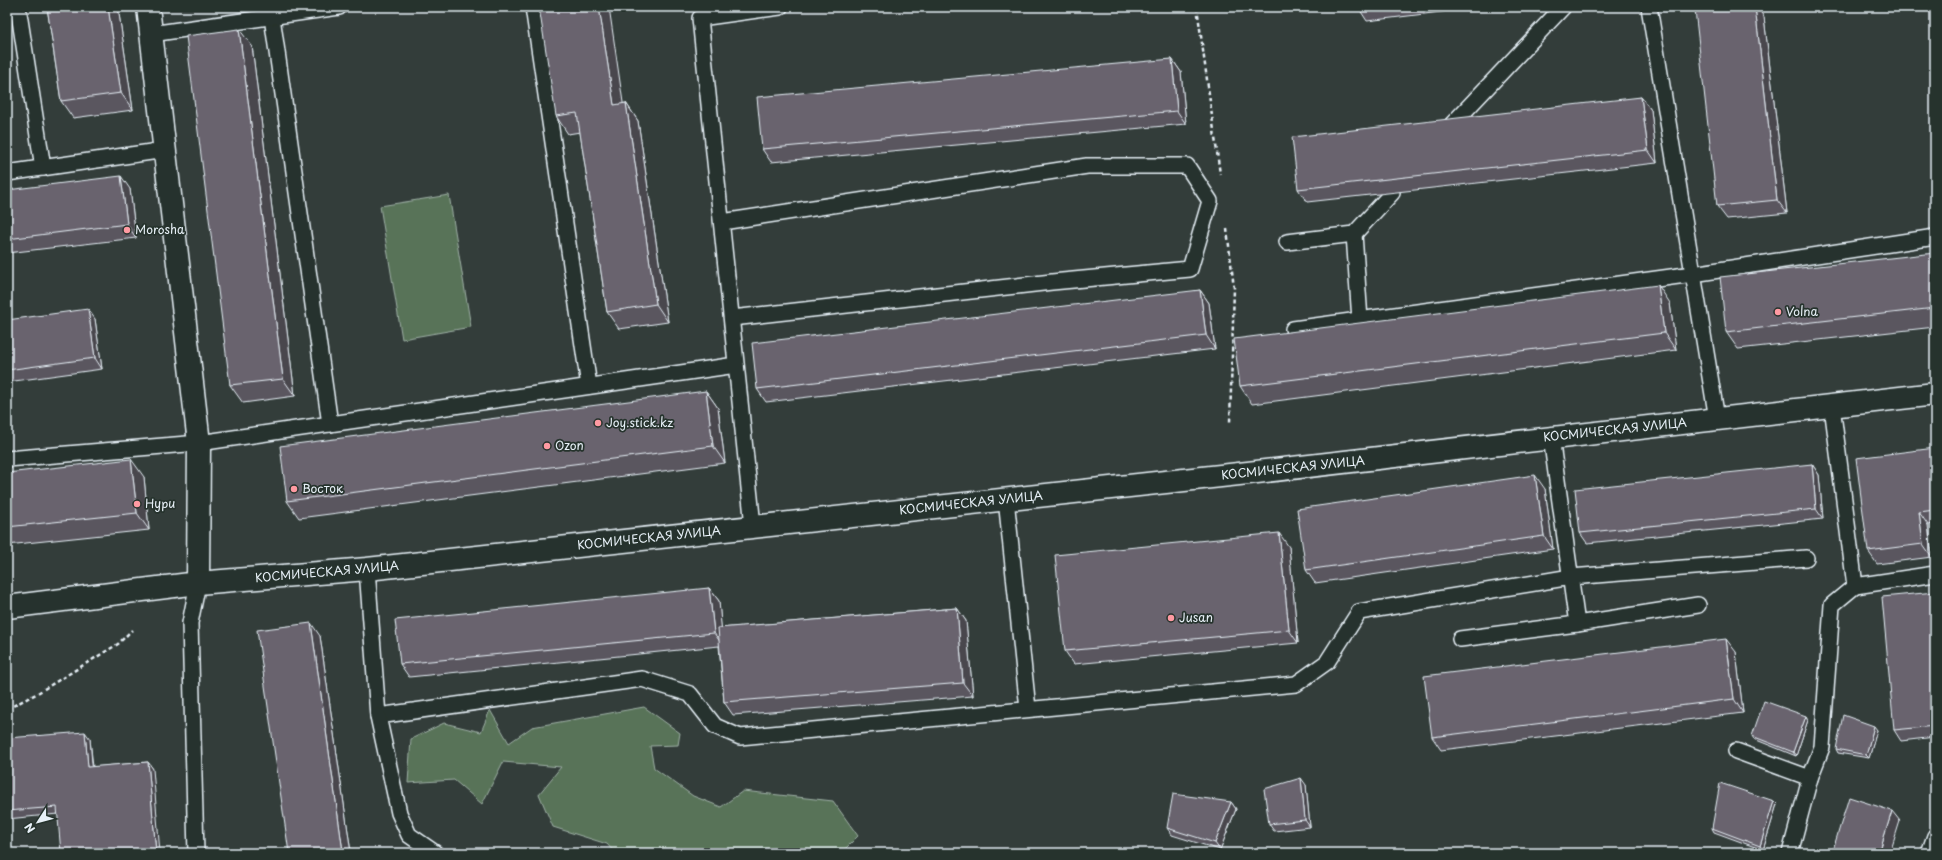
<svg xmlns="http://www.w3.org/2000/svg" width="1942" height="860" viewBox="0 0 1942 860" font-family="'Playpen Sans',sans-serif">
	<rect width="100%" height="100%" fill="#333d3a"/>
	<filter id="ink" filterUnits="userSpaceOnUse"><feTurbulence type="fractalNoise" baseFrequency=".025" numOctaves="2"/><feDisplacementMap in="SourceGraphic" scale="8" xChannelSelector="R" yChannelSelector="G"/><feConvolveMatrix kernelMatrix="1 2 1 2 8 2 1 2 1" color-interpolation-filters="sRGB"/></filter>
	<g filter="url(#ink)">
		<g fill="#597358" stroke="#a0b2a8">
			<polygon points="449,195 471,327 402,339 380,206"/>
			<polygon points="644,707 680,733 678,745 650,746 654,768 693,796 721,807 743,791 833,801 858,836 841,853 615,853 607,844 553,827 539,794 561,767 503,762 482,804 454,780 408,783 411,739 444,723 481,732 490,710 509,743 532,727"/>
		</g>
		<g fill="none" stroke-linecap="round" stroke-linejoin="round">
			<defs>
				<g id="service">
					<polyline points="18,7 43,168"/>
					<polyline points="533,7 589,386"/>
					<polyline points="1649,7 1717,419"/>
					<polyline points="272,17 330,424"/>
					<polyline points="151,34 339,7"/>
					<polyline points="1443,134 1563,7"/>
					<polyline points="7,173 165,150"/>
					<polyline points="722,222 1087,166 1187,166 1210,201 1190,269 1052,282 732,318"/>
					<polyline points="1354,234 1360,320"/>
					<polyline points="1287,242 1354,234 1392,193"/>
					<polyline points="1293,329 1693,274 1935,237"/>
					<polyline points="1832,406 1855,586 1935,574"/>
					<polyline points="1551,437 1577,624 1698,605"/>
					<polyline points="7,459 199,443 736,365"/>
					<polyline points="1006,499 1028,709"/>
					<polyline points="753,526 700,18 780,7"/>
					<polyline points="367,569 378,716 642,679 690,694 715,726 740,737 1296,684 1327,662 1359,612 1571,577 1806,558"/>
					<polyline points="1460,639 1577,624"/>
					<polyline points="378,716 399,813 409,835 435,853"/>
					<polyline points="1736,751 1810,778 1822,747 1832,605 1855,586"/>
					<polyline points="196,853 190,623 198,583"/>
					<polyline points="1790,853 1810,778"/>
					<polyline points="1929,853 1935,836"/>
				</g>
				<polyline id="minor" points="148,7 199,443 198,583"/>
				<polyline id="secondary" points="7,607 198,583 367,569 1248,473 1935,394"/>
			</defs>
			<use href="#service" stroke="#e8f1f8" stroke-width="18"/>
			<use href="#minor" stroke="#e8f1f8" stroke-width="25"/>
			<use href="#secondary" stroke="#e8f1f8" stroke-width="25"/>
			<g stroke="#e8f1f8" stroke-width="2.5" stroke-dasharray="4 3" stroke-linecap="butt">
				<polyline points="1197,7 1220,174"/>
				<polyline points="1227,229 1234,288 1230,422"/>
				<polyline points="7,709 36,694 118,644 132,630"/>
				<polyline points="899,853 901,853"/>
			</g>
			<use href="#service" stroke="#26332d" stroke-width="15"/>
			<use href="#minor" stroke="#26332d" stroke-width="22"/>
			<use href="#secondary" stroke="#26332d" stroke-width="22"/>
		</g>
		<g fill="#5a565f" stroke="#e8f1f8">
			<polygon points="47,7 118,7 133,110 73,118 61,101"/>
			<polygon points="1358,7 1482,7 1367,21"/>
			<polygon points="1726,7 1757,7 1764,17 1787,213 1727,219 1717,206"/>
			<polygon points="252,46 295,396 243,403 230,385"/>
			<polygon points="1172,59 1181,72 1186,124 771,162 762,149"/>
			<polygon points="1641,97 1651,110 1657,163 1307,202 1298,189"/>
			<polygon points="626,103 638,121 668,322 619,329 607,312 580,132 568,134 556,116"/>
			<polygon points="130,189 136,238 7,253 7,190"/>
			<polygon points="1935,253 1935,327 1738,349 1726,332"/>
			<polygon points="1200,290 1209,303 1215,349 766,402 757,389"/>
			<polygon points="1670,303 1676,350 1252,404 1240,386"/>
			<polygon points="95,319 102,369 7,382 7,320"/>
			<polygon points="706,391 718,408 725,463 299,518 287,501"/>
			<polygon points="1935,448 1935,524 1928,525 1932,557 1877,564 1868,551"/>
			<polygon points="1812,464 1819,475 1823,519 1587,543 1580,533"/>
			<polygon points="7,473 144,477 149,530 7,545"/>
			<polygon points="1545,489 1553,549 1315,583 1306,570"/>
			<polygon points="1289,547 1298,643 1074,664 1065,651"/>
			<polygon points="709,588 719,601 721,628 957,608 966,621 973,696 733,715 724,702 719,646 409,677 400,664"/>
			<polygon points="1935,592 1935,737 1901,741 1894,730"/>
			<polygon points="320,636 351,853 289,853"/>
			<polygon points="1736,652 1743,713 1441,750 1432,737"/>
			<polygon points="1806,716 1808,720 1796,756 1754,739 1752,736"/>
			<polygon points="1877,730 1869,758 1838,753 1836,749"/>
			<polygon points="7,738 90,739 93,767 148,762 153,769 58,814 7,819"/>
			<polygon points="1306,785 1310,827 1274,831 1269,824"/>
			<polygon points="1231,802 1236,809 1220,850 1172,835 1167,828"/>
			<polygon points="1777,804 1763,850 1714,832 1712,828"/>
		</g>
		<g fill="#4a464d" stroke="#e8f1f8">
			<polygon points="108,7 118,7 133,110 121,93"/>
			<polygon points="599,7 609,7 626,123 614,105"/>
			<polygon points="1755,7 1757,7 1764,17 1787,213 1777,200"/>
			<polygon points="239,29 252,46 295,396 283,379"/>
			<polygon points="1172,59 1181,72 1186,124 1177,111"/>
			<polygon points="1641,97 1651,110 1657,163 1648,150"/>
			<polygon points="626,103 638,121 668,322 656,304"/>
			<polygon points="121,176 130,189 136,238 127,224"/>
			<polygon points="1658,285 1670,303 1676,350 1664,333"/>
			<polygon points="1200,290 1209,303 1215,349 1206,335"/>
			<polygon points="88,309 95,319 102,369 95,358"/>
			<polygon points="706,391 718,408 725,463 713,446"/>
			<polygon points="131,459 144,477 149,530 137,513"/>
			<polygon points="1812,464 1819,475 1823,519 1816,509"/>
			<polygon points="1535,475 1545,489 1553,549 1544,536"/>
			<polygon points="1919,512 1928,525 1932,557 1923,544"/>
			<polygon points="1279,533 1289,547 1298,643 1289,630"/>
			<polygon points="709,588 719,601 723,646 714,633"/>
			<polygon points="957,608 966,621 973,696 963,683"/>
			<polygon points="311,623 320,636 351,853 344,853 343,852"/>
			<polygon points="1726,639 1736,652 1743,713 1734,699"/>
			<polygon points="1806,716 1808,720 1796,756 1793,752"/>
			<polygon points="1874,726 1877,730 1869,758 1866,755"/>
			<polygon points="85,732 90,739 93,775 88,767"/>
			<polygon points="148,762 153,769 160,853 156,853"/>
			<polygon points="1301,778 1306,785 1310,827 1305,820"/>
			<polygon points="1774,801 1777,804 1763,850 1760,846"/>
			<polygon points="1231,802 1236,809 1220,850 1215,843"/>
			<polygon points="1892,811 1900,821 1890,853 1879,853"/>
		</g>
		<g fill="#69646e" stroke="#e8f1f8">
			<polygon points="47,7 108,7 121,93 61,101"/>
			<polygon points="539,7 599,7 614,105 626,103 656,304 607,312 577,113 556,116"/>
			<polygon points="1726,7 1755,7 1777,200 1717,206 1695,10"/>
			<polygon points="239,29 283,379 230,385 186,36"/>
			<polygon points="1172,59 1177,111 762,149 757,97"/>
			<polygon points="1641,97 1648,150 1298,189 1292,137"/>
			<polygon points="121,176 127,224 7,239 7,190"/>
			<polygon points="1935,253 1935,308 1726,332 1720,277"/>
			<polygon points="1658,285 1664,333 1240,386 1234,339"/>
			<polygon points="1200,290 1206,335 757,389 752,343"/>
			<polygon points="88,309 95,358 7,370 7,320"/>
			<polygon points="706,391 713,446 287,501 280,446"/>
			<polygon points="1935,448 1935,510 1919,512 1923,544 1868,551 1856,458"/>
			<polygon points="131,459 137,513 7,527 7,473"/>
			<polygon points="1812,464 1816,509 1580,533 1575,489"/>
			<polygon points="1535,475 1544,536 1306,570 1297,509"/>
			<polygon points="1279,533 1289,630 1065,651 1055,555"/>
			<polygon points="709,588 714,633 400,664 395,620"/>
			<polygon points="1935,592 1935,726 1894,730 1882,597"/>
			<polygon points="957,608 963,683 724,702 718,628"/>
			<polygon points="311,623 343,852 333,853 289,853 257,630"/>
			<polygon points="1726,639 1734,699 1432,737 1424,676"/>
			<polygon points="1764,701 1806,716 1793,752 1752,736"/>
			<polygon points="1843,715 1874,726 1866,755 1836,749"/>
			<polygon points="85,732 88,767 148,762 156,853 61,853 57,807 7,811 7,738"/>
			<polygon points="1301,778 1305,820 1269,824 1264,789"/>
			<polygon points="1720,783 1774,801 1760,846 1712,828"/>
			<polygon points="1173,794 1231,802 1215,843 1167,828"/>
			<polygon points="1849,797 1892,811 1879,853 1832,853"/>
		</g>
	</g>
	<g fill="#ff9aa2" stroke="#26332d" stroke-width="1.5">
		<circle cx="127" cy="230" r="4"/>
		<circle cx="1778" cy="312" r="4"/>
		<circle cx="598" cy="423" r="4"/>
		<circle cx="547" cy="446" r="4"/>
		<circle cx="294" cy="489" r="4"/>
		<circle cx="137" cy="504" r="4"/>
		<circle cx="1171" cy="618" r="4"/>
	</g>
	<g text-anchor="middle" stroke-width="3.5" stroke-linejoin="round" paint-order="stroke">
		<g font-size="12" fill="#e8f1f8" stroke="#26332d" text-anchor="start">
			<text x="135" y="234">Morosha</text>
			<text x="1786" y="316">Volna</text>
			<text x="606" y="427">Joy.stick.kz</text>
			<text x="555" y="450">Ozon</text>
			<text x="302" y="493">Восток</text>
			<text x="145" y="508">Нури</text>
			<text x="1179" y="622">Jusan</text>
		</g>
		<g font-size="12" fill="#e8f1f8" stroke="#26332d">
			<text transform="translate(1615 430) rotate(-6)" y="4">КОСМИЧЕСКАЯ УЛИЦА</text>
			<text transform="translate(1293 468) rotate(-6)" y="4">КОСМИЧЕСКАЯ УЛИЦА</text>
			<text transform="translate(971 503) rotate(-6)" y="4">КОСМИЧЕСКАЯ УЛИЦА</text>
			<text transform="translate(649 538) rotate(-6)" y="4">КОСМИЧЕСКАЯ УЛИЦА</text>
			<text transform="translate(327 572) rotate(-5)" y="4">КОСМИЧЕСКАЯ УЛИЦА</text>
		</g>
	</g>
	<rect width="1942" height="860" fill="none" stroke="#26332d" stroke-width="24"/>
	<rect x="12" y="12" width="1918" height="836" fill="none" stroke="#e8f1f8" stroke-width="1.5" filter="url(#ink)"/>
	<g transform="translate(38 822) rotate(234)" stroke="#26332d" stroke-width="3" paint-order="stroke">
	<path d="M0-3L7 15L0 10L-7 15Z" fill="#e8f1f8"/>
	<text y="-6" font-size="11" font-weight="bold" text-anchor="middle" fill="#e8f1f8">N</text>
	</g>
</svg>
